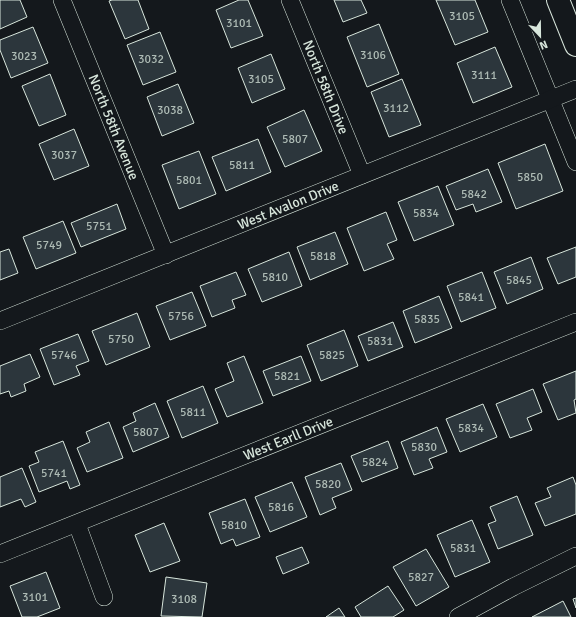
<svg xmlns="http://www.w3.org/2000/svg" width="576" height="617" viewBox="0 0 576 617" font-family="Signika,sans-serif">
	<rect width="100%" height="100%" fill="#14181c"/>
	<g fill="#2c363c" stroke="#d8e6dc">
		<polygon points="0,0 20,0 27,17 0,29"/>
		<polygon points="112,0 138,0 149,29 125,39 109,1"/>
		<polygon points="239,0 248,0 263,36 231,48 216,10"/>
		<polygon points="334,0 361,0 367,13 343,22"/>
		<polygon points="436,0 475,0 488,32 455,45"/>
		<polygon points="379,24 399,74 367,87 347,37"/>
		<polygon points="33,27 48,63 11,78 0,50 0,40"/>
		<polygon points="160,32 176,72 143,85 127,45"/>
		<polygon points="495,47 512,87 473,103 457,63"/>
		<polygon points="271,54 285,89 252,103 238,68"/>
		<polygon points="50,74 66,115 39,126 22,86"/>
		<polygon points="402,79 421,125 389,137 371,92"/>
		<polygon points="178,84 194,123 162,136 147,97"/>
		<polygon points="304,110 322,151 285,167 267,127"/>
		<polygon points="74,129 89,166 54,180 39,144"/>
		<polygon points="258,139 271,172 226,191 212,157"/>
		<polygon points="545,144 563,191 516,209 498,163"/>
		<polygon points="199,151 216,194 179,209 162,165"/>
		<polygon points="488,169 502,202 476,212 473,204 456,210 446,186"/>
		<polygon points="438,186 454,225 414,241 398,202"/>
		<polygon points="117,204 126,229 81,247 71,223"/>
		<polygon points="386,212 397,240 387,244 394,259 364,271 347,228"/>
		<polygon points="63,221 76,253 36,269 23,237"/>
		<polygon points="335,232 348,264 310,280 297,247"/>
		<polygon points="576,247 576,277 558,284 547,258"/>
		<polygon points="9,249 18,273 0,280 0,252"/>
		<polygon points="289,252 302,286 262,302 248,269"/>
		<polygon points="531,257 543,289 507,304 494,272"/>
		<polygon points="236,272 246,295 232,300 235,308 212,317 200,286"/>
		<polygon points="482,272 496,308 461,322 447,286"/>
		<polygon points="192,292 206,326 170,340 156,306"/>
		<polygon points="439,296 452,328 415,343 403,311"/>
		<polygon points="137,313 150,347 106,365 92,331"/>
		<polygon points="393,322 403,347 368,361 358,336"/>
		<polygon points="344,330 358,366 321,381 307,345"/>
		<polygon points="78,334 89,361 76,366 80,375 54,385 40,349"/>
		<polygon points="30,354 40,377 24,384 26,391 11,397 9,391 0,394 0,366"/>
		<polygon points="244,356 263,403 227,417 215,389 234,381 227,363"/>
		<polygon points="301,356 311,381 273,396 263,371"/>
		<polygon points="576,371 576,399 574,400 576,413 558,420 543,384"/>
		<polygon points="203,386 218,423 182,438 167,401"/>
		<polygon points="533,389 542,412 527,418 532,430 510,438 496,404"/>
		<polygon points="155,403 169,437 133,452 123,427 136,421 133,413"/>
		<polygon points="483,404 497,437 460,452 446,419"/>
		<polygon points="109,422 123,458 87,472 77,448 90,442 86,432"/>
		<polygon points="437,427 447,452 429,459 433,468 414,475 401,442"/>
		<polygon points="63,441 80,485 70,489 67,481 39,492 29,466 39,462 35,452"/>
		<polygon points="388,441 398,468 362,482 351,456"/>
		<polygon points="341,463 352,490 332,498 336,508 320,515 305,477"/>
		<polygon points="22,468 36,502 25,507 21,499 0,507 0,477"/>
		<polygon points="573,477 576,485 576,514 545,526 535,503 551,497 547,488"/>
		<polygon points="292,482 307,517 270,532 255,497"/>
		<polygon points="517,496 533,535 498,549 488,524 496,521 490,507"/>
		<polygon points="245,499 260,537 236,546 233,539 221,544 209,513"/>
		<polygon points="472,520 490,562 455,577 437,535"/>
		<polygon points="164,523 180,561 150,572 135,535"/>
		<polygon points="302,547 309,563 283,574 276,557"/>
		<polygon points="426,549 449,587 416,606 393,567"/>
		<polygon points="46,572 60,608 37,617 22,617 10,586"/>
		<polygon points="166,577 207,583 202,617 161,616"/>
		<polygon points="388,586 404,610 393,617 361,617 355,607"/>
		<polygon points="576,598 576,608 573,599"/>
		<polygon points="563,601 571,617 532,617"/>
		<polygon points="339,608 345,617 326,617"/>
	</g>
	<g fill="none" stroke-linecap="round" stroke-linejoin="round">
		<defs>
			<g id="minor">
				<polyline points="62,0 166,255"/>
				<polyline points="290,0 362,175"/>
				<polyline points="510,0 576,162"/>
				<polyline points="0,321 576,89"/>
				<polyline points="77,524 104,597"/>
				<polyline points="0,554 576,322"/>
				<polyline points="458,617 513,587 576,556"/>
			</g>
			<polyline id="secondary" points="558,0 576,45"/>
		</defs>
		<use href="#minor" stroke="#d8e6dc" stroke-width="18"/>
		<use href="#secondary" stroke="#d8e6dc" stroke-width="24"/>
		<use href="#minor" stroke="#14181c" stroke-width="17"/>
		<use href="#secondary" stroke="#14181c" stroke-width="22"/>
	</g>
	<g text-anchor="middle" stroke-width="3" stroke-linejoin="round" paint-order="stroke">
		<g font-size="12" fill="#adbab4">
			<text x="462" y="20">3105</text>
			<text x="239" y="27">3101</text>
			<text x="373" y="59">3106</text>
			<text x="24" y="60">3023</text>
			<text x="151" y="63">3032</text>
			<text x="484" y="79">3111</text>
			<text x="261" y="83">3105</text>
			<text x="396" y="112">3112</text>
			<text x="170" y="114">3038</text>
			<text x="295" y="143">5807</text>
			<text x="64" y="159">3037</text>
			<text x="242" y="169">5811</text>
			<text x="530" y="181">5850</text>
			<text x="189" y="184">5801</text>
			<text x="474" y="198">5842</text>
			<text x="426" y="217">5834</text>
			<text x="99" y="230">5751</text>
			<text x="49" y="249">5749</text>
			<text x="323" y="260">5818</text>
			<text x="275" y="281">5810</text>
			<text x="519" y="284">5845</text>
			<text x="471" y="301">5841</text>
			<text x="181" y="320">5756</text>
			<text x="427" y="323">5835</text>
			<text x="121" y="343">5750</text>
			<text x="380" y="345">5831</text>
			<text x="64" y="359">5746</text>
			<text x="332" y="359">5825</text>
			<text x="287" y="380">5821</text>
			<text x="193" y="416">5811</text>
			<text x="471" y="432">5834</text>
			<text x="146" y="436">5807</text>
			<text x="424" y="451">5830</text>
			<text x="375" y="466">5824</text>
			<text x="54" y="477">5741</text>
			<text x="328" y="488">5820</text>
			<text x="281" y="511">5816</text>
			<text x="234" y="529">5810</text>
			<text x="463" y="552">5831</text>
			<text x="421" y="581">5827</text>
			<text x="35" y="601">3101</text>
			<text x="184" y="603">3108</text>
		</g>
		<g font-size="14" fill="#d8e6dc" stroke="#14181c">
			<text transform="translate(326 87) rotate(68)" y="5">North 58th Drive</text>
			<text transform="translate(114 127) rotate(68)" y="5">North 58th Avenue</text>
			<text transform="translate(288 205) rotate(-22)" y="5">West Avalon Drive</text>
			<text transform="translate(288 438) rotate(-22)" y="5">West Earll Drive</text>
		</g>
	</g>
	<g transform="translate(540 36) rotate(158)" stroke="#14181c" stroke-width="3" paint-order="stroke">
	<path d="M0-3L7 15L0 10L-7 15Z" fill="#d8e6dc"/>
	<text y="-6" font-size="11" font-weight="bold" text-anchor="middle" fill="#d8e6dc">N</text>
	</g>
</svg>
